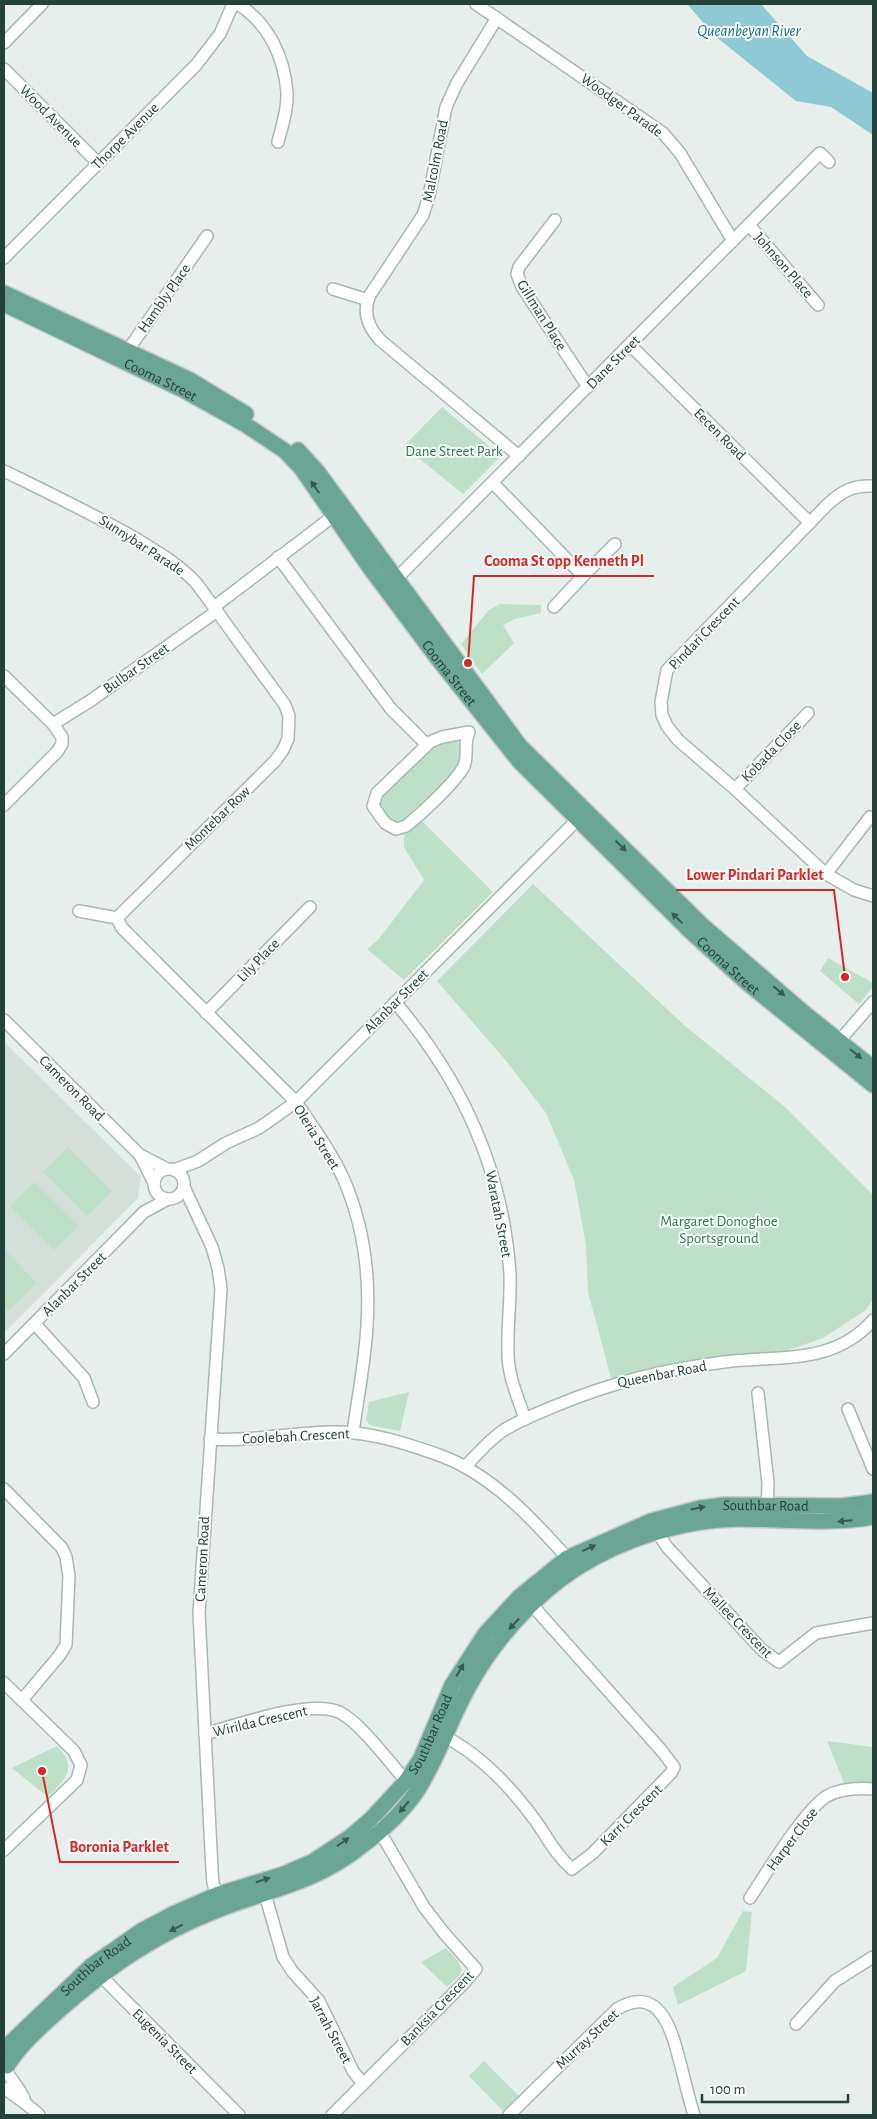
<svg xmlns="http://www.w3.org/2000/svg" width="877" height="2119" viewBox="0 0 877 2119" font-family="'Alegreya Sans',sans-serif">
	<rect width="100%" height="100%" fill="#e6efeb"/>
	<polygon fill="#d4dfda" points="4,1042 141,1177 138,1198 4,1333"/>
	<g fill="#bfe0c8">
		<polygon points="442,407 501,456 463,494 404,446"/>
		<polygon points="500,604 541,605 541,613 515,619 503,625 514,643 482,674 461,644 489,610"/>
		<path d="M449 741 459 742C470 768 427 800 410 817 392 829 372 812 384 793L426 752Z"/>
		<polygon points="421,820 493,892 404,980 367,949 378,940 424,880 404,847 404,836"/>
		<polygon points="533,884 684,1025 785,1107 873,1195 873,1299 866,1310 823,1338 759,1360 687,1366 611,1378 588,1292 586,1245 574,1180 546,1113 507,1062 437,981"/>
		<polygon points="828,958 873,983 873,987 859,1004 820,971"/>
		<polygon points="68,1147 112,1191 87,1216 43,1172"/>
		<polygon points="35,1182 79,1226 54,1250 10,1206"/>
		<polygon points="4,1249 37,1283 8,1311 4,1306"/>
		<polygon points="409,1392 400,1431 370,1425 366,1420 369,1402"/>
		<polygon points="827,1741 873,1747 873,1783 845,1785"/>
		<path d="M57 1746C78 1768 66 1779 48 1797L12 1768Z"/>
		<polygon points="743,1911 752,1912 746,1971 678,2005 673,1987 717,1958"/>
		<polygon points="446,1948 458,1961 462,1970 459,1976 447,1987 421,1962"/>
		<polygon points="484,2061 519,2096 503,2111 469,2076"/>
	</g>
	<polygon fill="#8ec9d4" points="687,4 761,4 807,56 873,93 873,135 831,107 796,101 715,36"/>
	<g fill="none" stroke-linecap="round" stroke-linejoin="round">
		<defs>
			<g id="minor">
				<path d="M238 4C268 23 284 56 287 92 288 109 282 126 278 142"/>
				<polyline points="476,4 663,133 680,153 733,241"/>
				<path d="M497 18 457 83 446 107 429 196 423 215 370 295C362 312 368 327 380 340L519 456"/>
				<polyline points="4,43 42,4"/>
				<polyline points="4,69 98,163"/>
				<polyline points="555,220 519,267 517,274 522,287 588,387"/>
				<polyline points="749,225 818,305"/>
				<polyline points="4,258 196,65 220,34 233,4"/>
				<polyline points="333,289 368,300"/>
				<polyline points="630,345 810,523"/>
				<polyline points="124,356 207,236"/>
				<path d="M4 471C47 492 91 513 133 537 156 551 179 564 197 584L285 705 289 716 288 739 283 750 275 761 117 918"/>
				<polyline points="493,483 583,576 615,544"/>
				<path d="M873 486C853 485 842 491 827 505L667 670 661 702 662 715 667 726 678 740 735 789 826 874 854 890 873 896"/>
				<polyline points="278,557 391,709 427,745"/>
				<polyline points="396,579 820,153 829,162"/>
				<polyline points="214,607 340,511"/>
				<polyline points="554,607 583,576"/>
				<polyline points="4,676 53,724 62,737 62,744 57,752 4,805"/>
				<polyline points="53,724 90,701 217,611"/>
				<path d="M469 732C463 743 469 755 464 766 456 782 421 814 406 826L396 829 385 823 373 806 377 793 430 742 442 737Z"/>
				<polyline points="735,789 808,713"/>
				<polyline points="826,874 870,817"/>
				<path d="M79 911 117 918 122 928 296 1102C313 1127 332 1153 344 1180 364 1226 370 1277 367 1326 365 1361 358 1397 353 1432"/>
				<path d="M395 1002C462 1081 503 1169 510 1274 511 1300 507 1327 508 1353 508 1377 518 1397 525 1419"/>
				<polyline points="206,1013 310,907"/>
				<polyline points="4,1020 140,1155 167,1169"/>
				<polyline points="834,1047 873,1002"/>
				<polyline points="140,1155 154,1183"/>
				<circle cx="169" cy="1184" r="15"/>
				<polyline points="174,1170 198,1161 226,1143 259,1128 296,1102 578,819"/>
				<polyline points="184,1187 212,1247 218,1268 221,1289 199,1613 212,1870 213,1883 219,1902"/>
				<polyline points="35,1324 84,1378 93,1402"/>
				<polyline points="4,1354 144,1212 168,1199"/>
				<polyline points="758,1393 768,1483 767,1513"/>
				<polyline points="848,1409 873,1469"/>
				<path d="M210 1439C251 1442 293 1432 335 1432 360 1432 384 1437 409 1445 428 1451 448 1457 465 1467 507 1490 540 1528 572 1563"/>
				<path d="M465 1467C477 1454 489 1440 504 1430 520 1420 538 1413 555 1406 613 1382 662 1370 724 1362 777 1355 833 1366 873 1320"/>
				<polyline points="4,1489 62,1548 66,1557 69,1576 66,1645 59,1656 22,1700"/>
				<polyline points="654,1527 667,1547 762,1650 779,1662 816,1633 873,1623"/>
				<polyline points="4,1683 74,1751 81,1765 77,1780 4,1850"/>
				<path d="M205 1734C237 1725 309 1699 339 1712 360 1722 390 1763 406 1781"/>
				<path d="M440 1734C479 1753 510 1786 535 1820 547 1837 556 1855 572 1869L593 1853 671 1773 674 1767 661 1750 532 1605"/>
				<polyline points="265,1894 283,1957 292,1971 319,2001 353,2071 363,2084"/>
				<path d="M750 1898C765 1875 806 1808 827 1796 840 1789 859 1788 873 1789"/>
				<polyline points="96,1971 239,2115"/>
				<polyline points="796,2024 835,1981 873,1957"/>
				<path d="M7 2072C13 2083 22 2090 25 2102"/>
				<path d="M4 2088C16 2097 28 2104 39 2115"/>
				<polyline points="332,2115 464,1983 476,1969 444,1933 424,1907 376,1825"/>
				<path d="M509 2115 617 2009C662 1982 673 2036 681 2066 685 2082 689 2099 694 2115"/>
			</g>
			<g id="major">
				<polyline points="4,293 190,380 246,414"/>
				<path id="s1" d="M4 304 183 390 246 425 285 451 301 468 370 568 438 659 519 761 689 930 746 982 873 1085"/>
				<polyline points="298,450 317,471 520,746 703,926 803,1012 873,1068"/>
				<path id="s2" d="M4 2049 91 1966 141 1931 175 1913 216 1895 284 1874 312 1862 350 1837 371 1819 406 1781 421 1758 452 1685 485 1634 519 1597 567 1558 651 1521 700 1508 724 1505 842 1506 873 1502"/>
				<path d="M7 2066C20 2045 38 2030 55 2014 108 1967 153 1935 220 1909 272 1889 318 1882 363 1845 383 1830 403 1812 417 1791 438 1759 449 1722 468 1688 492 1643 533 1596 577 1568 622 1539 683 1520 737 1519 782 1519 828 1525 873 1517"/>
			</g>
		</defs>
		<use href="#minor" stroke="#a8b8b2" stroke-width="14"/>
		<use href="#major" stroke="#c2cac8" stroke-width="18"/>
		<use href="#minor" stroke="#fff" stroke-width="11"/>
		<use href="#major" stroke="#6aa596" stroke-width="15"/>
	</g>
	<defs><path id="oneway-solid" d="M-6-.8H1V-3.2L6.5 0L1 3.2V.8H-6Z" transform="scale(1.25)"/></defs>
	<g fill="#365b51">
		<use href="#oneway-solid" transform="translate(315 487) rotate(-124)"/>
		<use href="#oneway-solid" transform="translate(621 846) rotate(44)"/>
		<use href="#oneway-solid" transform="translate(677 918) rotate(-136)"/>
		<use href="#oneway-solid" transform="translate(779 991) rotate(40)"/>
		<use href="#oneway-solid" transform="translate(856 1054) rotate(40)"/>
		<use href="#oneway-solid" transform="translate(698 1508) rotate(-11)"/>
		<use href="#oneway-solid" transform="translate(845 1521) rotate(175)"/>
		<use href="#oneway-solid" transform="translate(589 1548) rotate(-24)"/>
		<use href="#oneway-solid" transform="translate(514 1624) rotate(133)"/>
		<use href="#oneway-solid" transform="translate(460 1670) rotate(-60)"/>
		<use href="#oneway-solid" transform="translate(404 1807) rotate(130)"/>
		<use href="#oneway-solid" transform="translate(343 1842) rotate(-35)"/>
		<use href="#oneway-solid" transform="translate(263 1880) rotate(-17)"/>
		<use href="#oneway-solid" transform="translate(176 1928) rotate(153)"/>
	</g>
	<g text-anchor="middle" stroke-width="4" stroke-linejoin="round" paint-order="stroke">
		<g font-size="15" fill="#24423a" stroke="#f7fbf9">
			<text transform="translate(622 105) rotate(36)" y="5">Woodger Parade</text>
			<text transform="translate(51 116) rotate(45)" y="5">Wood Avenue</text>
			<text transform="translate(125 136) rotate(-45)" y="5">Thorpe Avenue</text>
			<text transform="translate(435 161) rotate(-79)" y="5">Malcolm Road</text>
			<text transform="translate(784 265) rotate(49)" y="5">Johnson Place</text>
			<text transform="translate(164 298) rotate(-55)" y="5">Hambly Place</text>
			<text transform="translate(542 315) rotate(58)" y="5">Gillman Place</text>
			<text transform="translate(613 362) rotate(-45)" y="5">Dane Street</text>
			<text dy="5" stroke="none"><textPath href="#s1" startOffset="174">Cooma Street</textPath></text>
			<text transform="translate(720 434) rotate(45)" y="5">Eecen Road</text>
			<text transform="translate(142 545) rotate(33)" y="5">Sunnybar Parade</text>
			<text transform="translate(704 633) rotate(-46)" y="5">Pindari Crescent</text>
			<text transform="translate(136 668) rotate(-35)" y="5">Bulbar Street</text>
			<text dy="5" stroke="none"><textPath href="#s1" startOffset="594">Cooma Street</textPath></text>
			<text transform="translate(771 751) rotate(-46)" y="5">Kobada Close</text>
			<text transform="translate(217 818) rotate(-44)" y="5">Montebar Row</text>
			<text transform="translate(258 960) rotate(-46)" y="5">Lily Place</text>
			<text dy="5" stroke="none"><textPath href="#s1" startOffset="999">Cooma Street</textPath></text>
			<text transform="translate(396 1001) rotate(-45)" y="5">Alanbar Street</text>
			<text transform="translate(72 1088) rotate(45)" y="5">Cameron Road</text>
			<text transform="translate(317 1137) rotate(58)" y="5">Oleria Street</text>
			<text transform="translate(499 1214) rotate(79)" y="5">Waratah Street</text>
			<text transform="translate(74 1284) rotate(-45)" y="5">Alanbar Street</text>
			<text transform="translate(662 1374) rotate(-11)" y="5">Queenbar Road</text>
			<text transform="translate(296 1436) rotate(-3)" y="5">Coolebah Crescent</text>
			<text dy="5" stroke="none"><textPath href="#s2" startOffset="979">Southbar Road</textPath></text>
			<text transform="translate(202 1559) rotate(-87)" y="5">Cameron Road</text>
			<text transform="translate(738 1622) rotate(46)" y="5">Mallee Crescent</text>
			<text transform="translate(260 1721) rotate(-13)" y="5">Wirilda Crescent</text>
			<text dy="5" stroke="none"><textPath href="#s2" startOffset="544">Southbar Road</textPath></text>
			<text transform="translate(631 1815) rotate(-45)" y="5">Karri Crescent</text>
			<text transform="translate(792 1839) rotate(-53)" y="5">Harper Close</text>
			<text dy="5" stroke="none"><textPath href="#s2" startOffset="124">Southbar Road</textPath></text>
			<text transform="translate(437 2008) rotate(-46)" y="5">Banksia Crescent</text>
			<text transform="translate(331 2030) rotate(62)" y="5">Jarrah Street</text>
			<text transform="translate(587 2039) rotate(-43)" y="5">Murray Street</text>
			<text transform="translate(165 2041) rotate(45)" y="5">Eugenia Street</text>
		</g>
		<g font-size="15" fill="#2d7a4b" stroke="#f7fbf9">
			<text x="454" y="456">Dane Street Park</text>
			<text x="719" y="1226">Margaret Donoghoe<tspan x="719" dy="17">Sportsground</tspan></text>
		</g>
		<g font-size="16" font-style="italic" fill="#1c6f80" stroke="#f7fbf9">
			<text x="749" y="36">Queanbeyan River</text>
		</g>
	</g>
	<path fill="none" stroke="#d62828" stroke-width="2" d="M468 663L474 576H654M845 977L834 890H676M42 1771L60 1862H179"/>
	<g fill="#d62828" stroke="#f7fbf9" stroke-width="2">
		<circle cx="468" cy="663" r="5"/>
		<circle cx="845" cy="977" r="5"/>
		<circle cx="42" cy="1771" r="5"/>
	</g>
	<g font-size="16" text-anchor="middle" font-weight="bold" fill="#d62828" stroke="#f7fbf9" stroke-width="4" stroke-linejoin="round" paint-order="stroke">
		<text x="564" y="566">Cooma St opp Kenneth Pl</text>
		<text x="755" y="880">Lower Pindari Parklet</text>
		<text x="119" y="1852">Boronia Parklet</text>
	</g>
	<rect width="877" height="2119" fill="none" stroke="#24423a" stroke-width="10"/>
	<path d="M702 2094v8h146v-8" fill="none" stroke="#24423a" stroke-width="2.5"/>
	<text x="710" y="2094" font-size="15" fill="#24423a" stroke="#f7fbf9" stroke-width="4" paint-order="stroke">100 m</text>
</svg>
